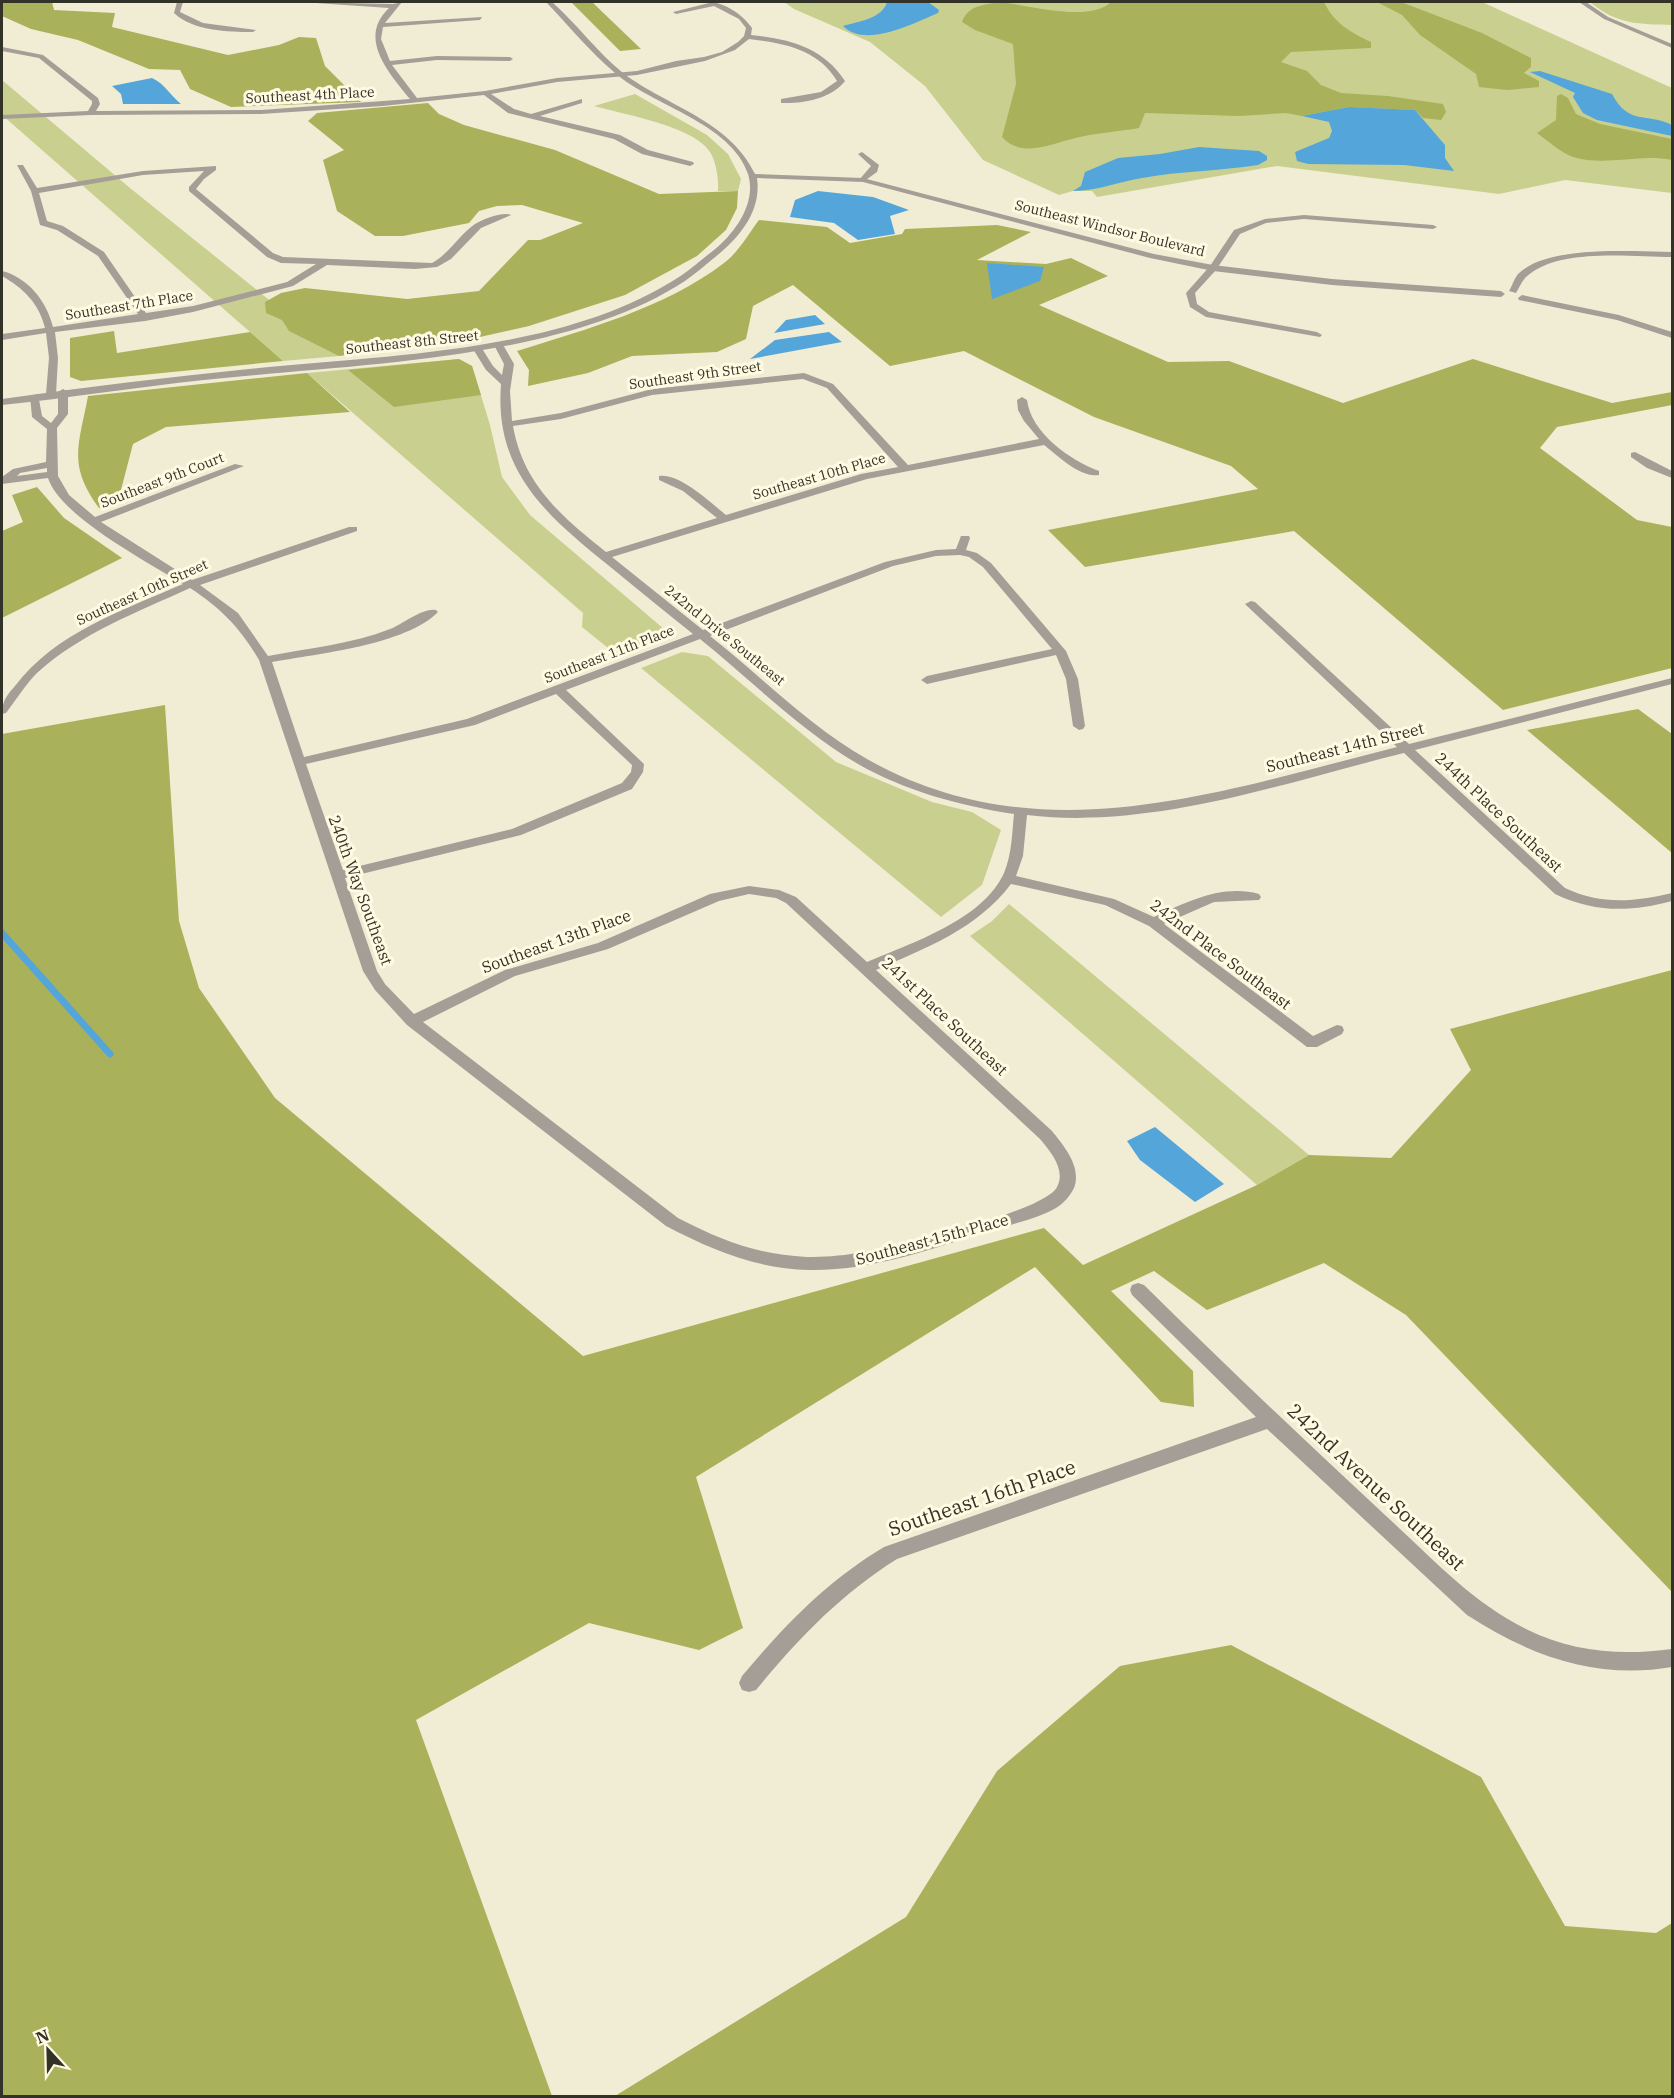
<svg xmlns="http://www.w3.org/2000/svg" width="1674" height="2098" viewBox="0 0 1674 2098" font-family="'IBM Plex Serif',serif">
	<rect width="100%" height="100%" fill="#f1edd5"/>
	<g fill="#c9d08f">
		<polygon points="784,2 1482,2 1672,88 1672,193 1565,180 1499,194 1277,166 1097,197 1092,191 1073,191 1059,195 983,160 925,86 870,42 794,9"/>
		<path d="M1590 2H1672V25C1639 24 1617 25 1590 2Z"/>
		<polygon points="2,80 130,188 339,356 283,361 2,115"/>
		<path d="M635 94 707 135 728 154 741 179 738 191H718C719 180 716 161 710 152 694 126 622 114 594 106Z"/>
		<polygon points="459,359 472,366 490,425 502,477 530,515 664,629 665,639 618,656 582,627 583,613 307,373"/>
		<polygon points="682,652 708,656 836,762 932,802 972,812 1001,830 982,885 941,917 641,668"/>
		<polygon points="1009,904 1309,1155 1257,1185 970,936 992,921"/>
	</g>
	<g fill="#a9b15b">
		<polygon points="2,2 52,2 54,10 115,13 112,27 228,55 279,45 299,37 316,38 325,66 361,102 231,107 190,89 180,70 149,69 78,40 31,29 2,16"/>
		<polygon points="571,2 592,2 641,49 620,51"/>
		<path d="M1000 2C1028 5 1090 23 1111 2H1324C1334 23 1350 32 1371 42V48L1291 52 1281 62 1307 71 1321 85 1341 93 1388 96 1443 104 1446 112 1441 120 1423 118 1415 110 1349 107 1302 116 1286 113 1239 116 1145 113 1139 128C1116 132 1091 133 1068 140 1046 146 1020 157 1002 137L1016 84 1013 44 975 30 962 22C968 5 984 5 1000 2Z"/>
		<polygon points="1377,2 1401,2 1482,33 1531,58 1531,67 1524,73 1539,81 1539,87 1507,90 1479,87 1476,74 1420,35 1402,15"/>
		<path d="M1561 94 1568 98 1576 114 1600 124 1672 139V160C1640 153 1605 167 1573 157 1561 153 1547 140 1537 133L1556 120 1557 96Z"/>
		<polygon points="428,103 439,114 464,125 555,150 659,194 738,191 737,208 726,230 697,256 625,295 529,326 471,339 339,356 289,331 282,320 266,313 265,302 281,293 305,288 407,299 479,291 528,240 540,240 583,223 522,205 497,206 479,211 469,223 403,236 375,236 337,211 323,160 344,150 308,121 317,113"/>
		<path d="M759 220 827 227 850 243 902 234 905 229 997 225 1031 232 977 260 1046 264 1071 258 1108 276 1039 305 1168 362 1229 361 1343 403 1473 359 1612 403 1672 392V405L1557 427 1540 448 1637 520 1672 527V668L1503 710 1294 531 1085 567 1048 530 1258 489 1231 466 1094 417 964 351 890 366 793 285 753 306 746 339 717 352 632 356 588 373 528 386 529 370 517 351C587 329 665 308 724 263 738 253 749 233 759 220Z"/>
		<polygon points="114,331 117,353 250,332 283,361 81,381 70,377 70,338"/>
		<polygon points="459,359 472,366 481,395 394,407 348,370"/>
		<path d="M307 373 350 412 166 427 133 444 117 505 99 508C67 464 79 445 88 396Z"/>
		<polygon points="37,487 64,518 122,558 2,618 2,531 23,522 12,495"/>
		<polygon points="165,705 179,921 199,988 275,1098 583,1356 1044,1228 1083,1265 1257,1185 1309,1155 1391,1158 1471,1070 1450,1029 1672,970 1672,1592 1406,1315 1324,1263 1207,1310 1154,1271 1111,1291 1193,1371 1194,1407 1161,1402 1035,1267 696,1477 743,1628 699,1650 589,1623 416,1720 552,2096 2,2096 2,734"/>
		<polygon points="1638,709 1672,734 1672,853 1527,730"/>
		<polygon points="1231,1645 1481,1777 1565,1926 1656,1933 1672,1923 1672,2096 615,2096 906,1917 997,1771 1120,1666"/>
	</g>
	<g fill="#54a5da">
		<path d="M887 2H928L939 10 938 13C914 23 865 49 843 26 859 21 882 19 887 2Z"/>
		<path d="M1540 71 1612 94C1629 126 1646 112 1672 125V136L1597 120 1583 113 1573 97 1575 93 1530 72Z"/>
		<path d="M152 78C165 84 170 95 181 104H123L121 94 112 86Z"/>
		<polygon points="1349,107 1415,110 1445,145 1445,158 1454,171 1404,165 1308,164 1297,161 1295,152 1329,138 1332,131 1329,122 1302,116"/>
		<path d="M1199 147 1259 151 1267 156V160L1258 165C1220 171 1180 171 1142 178 1118 182 1097 191 1073 191L1081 186 1085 172 1118 158 1160 154Z"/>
		<polygon points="818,191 873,197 909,210 890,216 895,234 858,240 834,223 790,217 795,200"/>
		<polygon points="987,263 1044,267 1040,281 992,299"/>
		<polygon points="815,315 825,324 774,333 786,320"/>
		<polygon points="829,332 842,342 750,359 775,340"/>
		<polygon points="1155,1127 1224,1184 1195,1202 1140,1160 1127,1141"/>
	</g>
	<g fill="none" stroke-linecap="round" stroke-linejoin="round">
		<polyline stroke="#54a5da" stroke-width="7" points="2,933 110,1054"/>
		<g fill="#a59e96" fill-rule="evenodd">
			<path d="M177 2H183L180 12 203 23 256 30 253 32C228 32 193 31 174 13Z"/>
			<path d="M301 2 393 4 402 2 385 23 482 17 480 20 383 27 381 39 390 61 437 56 510 57 513 59 510 61 437 60 392 65 417 98 485 91 557 78 637 71 676 61 704 57 722 52 738 42 744 36 746 28 739 19 714 6 676 14 673 12 709 3 708 2C725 2 743 15 752 28L751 35C789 39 823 47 845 81 831 99 802 104 781 103V99L821 92 837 81C818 49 784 43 749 39L735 50 705 61 637 75 557 82 491 94 514 109 531 114 582 99V103L540 116 620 135 648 150 693 162 694 164 690 166 642 154 614 139 508 113 484 95 383 106 261 114 91 115 2 119V115L88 111 92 104V101L39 58 2 51V47L43 55 98 98 100 104 96 111 261 110 410 99C389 73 357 38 389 8Z"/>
			<polygon points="1579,2 1586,2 1608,17 1672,44 1672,48 1604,19"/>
			<polygon points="862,152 879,165 877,172 863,182 859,180 871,166 858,154"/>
			<path d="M17 165H23L37 188 143 171 216 166V170L204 179 196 189 273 253 283 257 432 263C450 253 459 235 475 224 483 219 504 211 511 215L481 228 451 259 437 267 415 269 327 265 293 286 193 312 145 321 55 332 58 358 56 394 51 397 46 394 49 358 46 333 2 340V334L45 328C39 303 23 288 2 276V271C27 277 47 301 53 327L138 314 98 256 57 230 40 225 31 191ZM204 171 189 187V191L267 257 281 263 316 264 287 282 193 306 146 313 104 252 63 226 47 221 39 193 143 175Z"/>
			<polygon points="1304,215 1433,225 1437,227 1433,229 1304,219 1266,223 1240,234 1216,270 1195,293 1197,304 1209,312 1317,332 1322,335 1320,337 1206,317 1190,307 1186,293 1210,266 1234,230 1265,219"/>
			<path d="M1634 251 1672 252V257C1632 257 1558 247 1526 277 1522 281 1519 288 1516 293L1509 291C1512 286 1514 279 1518 274 1542 250 1602 251 1634 251Z"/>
			<path d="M496 343H502L514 364 510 391 512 421 561 413 652 389 804 373 833 384 908 465 1039 439 1024 421 1018 410 1017 400 1022 397 1027 400C1031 433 1070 460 1099 471V475C1080 478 1058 456 1044 445L867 479 612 557 703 630 885 562 936 550 956 549 961 536H969L970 538 966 550 977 553 991 563 1066 651 1078 679 1085 726 1083 729 1079 730 1073 726 1066 679 1056 655 927 684 921 680 927 676 1052 649 983 567 969 557 960 555 936 556 893 566 710 636C762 677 809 726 867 759 1040 857 1221 791 1397 747L1247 606 1245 604 1251 601 1255 602 1409 744 1672 678V684L1415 750 1565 888C1601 905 1634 902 1672 893V901C1631 912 1595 913 1555 894L1404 753C1283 783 1152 830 1027 815L1023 856 1016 876 1114 899 1154 917C1187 902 1222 884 1259 894L1261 897 1259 900 1214 902 1164 924 1313 1036 1337 1025 1342 1026 1344 1030 1342 1034 1317 1047H1307L1149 926 1105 905 1011 884C977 929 926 948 876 970L1052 1131C1064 1146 1082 1167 1074 1188 1070 1196 1064 1203 1056 1208 1037 1219 1012 1224 991 1230 933 1249 871 1271 809 1270 757 1269 712 1250 666 1226L407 1025 375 990 363 971 259 660C241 629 221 608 190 588 138 612 81 633 37 673 26 684 16 700 6 713L2 714C2 701 7 695 15 686 55 633 123 610 183 584 148 562 61 517 48 478L2 484V477L13 469 46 462 47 429 32 417 30 396 38 394 42 416 51 423 58 414V392L63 389 68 392V414L57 428 58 476 69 495 95 517 235 464 244 466 101 522 192 580 349 527H357V531L200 585 238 613 268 656C309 648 352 644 390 629 403 624 423 607 436 610L438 612C406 645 316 654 272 662L304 757 467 719 693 634C664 611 636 588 608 565 546 515 494 471 501 384L486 370 473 349 481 347 493 366 502 375 504 364 494 345ZM803 379 827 388 898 467 861 474 726 515C711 503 680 473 659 476V480L683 491 717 518 606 552C562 517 523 484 513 426L561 419 652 395ZM47 468V472L17 476 20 473ZM700 639C752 681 800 730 858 764 905 791 961 806 1014 814 1012 833 1012 854 1004 873 983 920 911 943 867 962L796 897 779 890 749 886 710 894 598 943 505 970 414 1014 385 984 377 971 345 878 521 835 632 789 643 772 644 764 566 690ZM556 694 632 765 631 772 622 783 512 829 343 870 306 764 475 725ZM749 894 776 898 786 903 1040 1139C1051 1152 1066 1170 1057 1187 1045 1212 889 1248 857 1253 841 1256 822 1257 807 1257 755 1254 723 1241 678 1218L423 1022 515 976 608 949 719 901Z"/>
			<polygon points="1635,452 1672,471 1672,478 1647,468 1631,457 1631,453"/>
			<path d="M1138 1283 1144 1285C1223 1363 1303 1439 1385 1515 1429 1555 1471 1602 1526 1629 1572 1652 1621 1656 1672 1649V1667C1597 1680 1530 1656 1467 1615L1267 1429 897 1559C841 1594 798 1639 756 1690L749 1692 742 1690 739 1683 742 1676C784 1626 827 1581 884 1547L1256 1417 1132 1295 1130 1290 1132 1285Z"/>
		</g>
		<g fill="#a59e96" fill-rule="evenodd">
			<path d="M546 2H552C577 24 597 52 623 73 668 107 729 120 755 174L863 178 1154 254 1213 265 1332 279 1501 291 1505 294 1501 297 1332 285 1213 271 1150 258 863 182 757 178C762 212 738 239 714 258 704 266 695 274 685 281 561 362 350 364 204 380 137 387 69 398 2 405V399C91 386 180 376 269 367 399 355 567 350 679 277 691 269 702 259 714 250 735 233 757 203 748 174 731 123 653 106 615 73 590 52 568 25 546 2Z"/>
			<polygon points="1522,295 1619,315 1672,332 1672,338 1617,320 1519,300 1518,298"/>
		</g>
	</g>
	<g text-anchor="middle" stroke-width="6" stroke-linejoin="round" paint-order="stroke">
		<g font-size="14" fill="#333228" stroke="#fffbe2">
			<text transform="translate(310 95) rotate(-3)" y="5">Southeast 4th Place</text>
			<text transform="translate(1110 228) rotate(14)" y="5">Southeast Windsor Boulevard</text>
			<text transform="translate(129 305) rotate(-9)" y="5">Southeast 7th Place</text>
			<text transform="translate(412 342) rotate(-6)" y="5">Southeast 8th Street</text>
			<text transform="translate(695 375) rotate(-8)" y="5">Southeast 9th Street</text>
			<text transform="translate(819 476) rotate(-16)" y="5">Southeast 10th Place</text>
			<text transform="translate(162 480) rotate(-21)" y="5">Southeast 9th Court</text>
			<text transform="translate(142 592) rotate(-24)" y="5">Southeast 10th Street</text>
			<text transform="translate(725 635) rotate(39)" y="5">242nd Drive Southeast</text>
			<text transform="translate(609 654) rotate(-21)" y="5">Southeast 11th Place</text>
		</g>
		<g font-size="16" fill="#333228" stroke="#fffbe2">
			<text transform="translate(1345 747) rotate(-14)" y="6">Southeast 14th Street</text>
			<text transform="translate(1499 812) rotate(43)" y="6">244th Place Southeast</text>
			<text transform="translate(361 890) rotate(70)" y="6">240th Way Southeast</text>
			<text transform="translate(556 941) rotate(-20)" y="6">Southeast 13th Place</text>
			<text transform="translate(1221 954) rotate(37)" y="6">242nd Place Southeast</text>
			<text transform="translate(945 1016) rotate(43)" y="6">241st Place Southeast</text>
			<text transform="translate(932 1239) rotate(-15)" y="6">Southeast 15th Place</text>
		</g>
		<g font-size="20" fill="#333228" stroke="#fffbe2">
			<text transform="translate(1376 1487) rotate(43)" y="7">242nd Avenue Southeast</text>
			<text transform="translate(982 1498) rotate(-19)" y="7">Southeast 16th Place</text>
		</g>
	</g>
	<rect width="1674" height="2098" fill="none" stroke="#333228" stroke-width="6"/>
	<g transform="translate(48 2050) rotate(338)" stroke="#fffbe2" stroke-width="4.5" paint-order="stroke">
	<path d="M0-4.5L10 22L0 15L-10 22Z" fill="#333228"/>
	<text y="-9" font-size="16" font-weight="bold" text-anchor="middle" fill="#333228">N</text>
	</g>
</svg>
